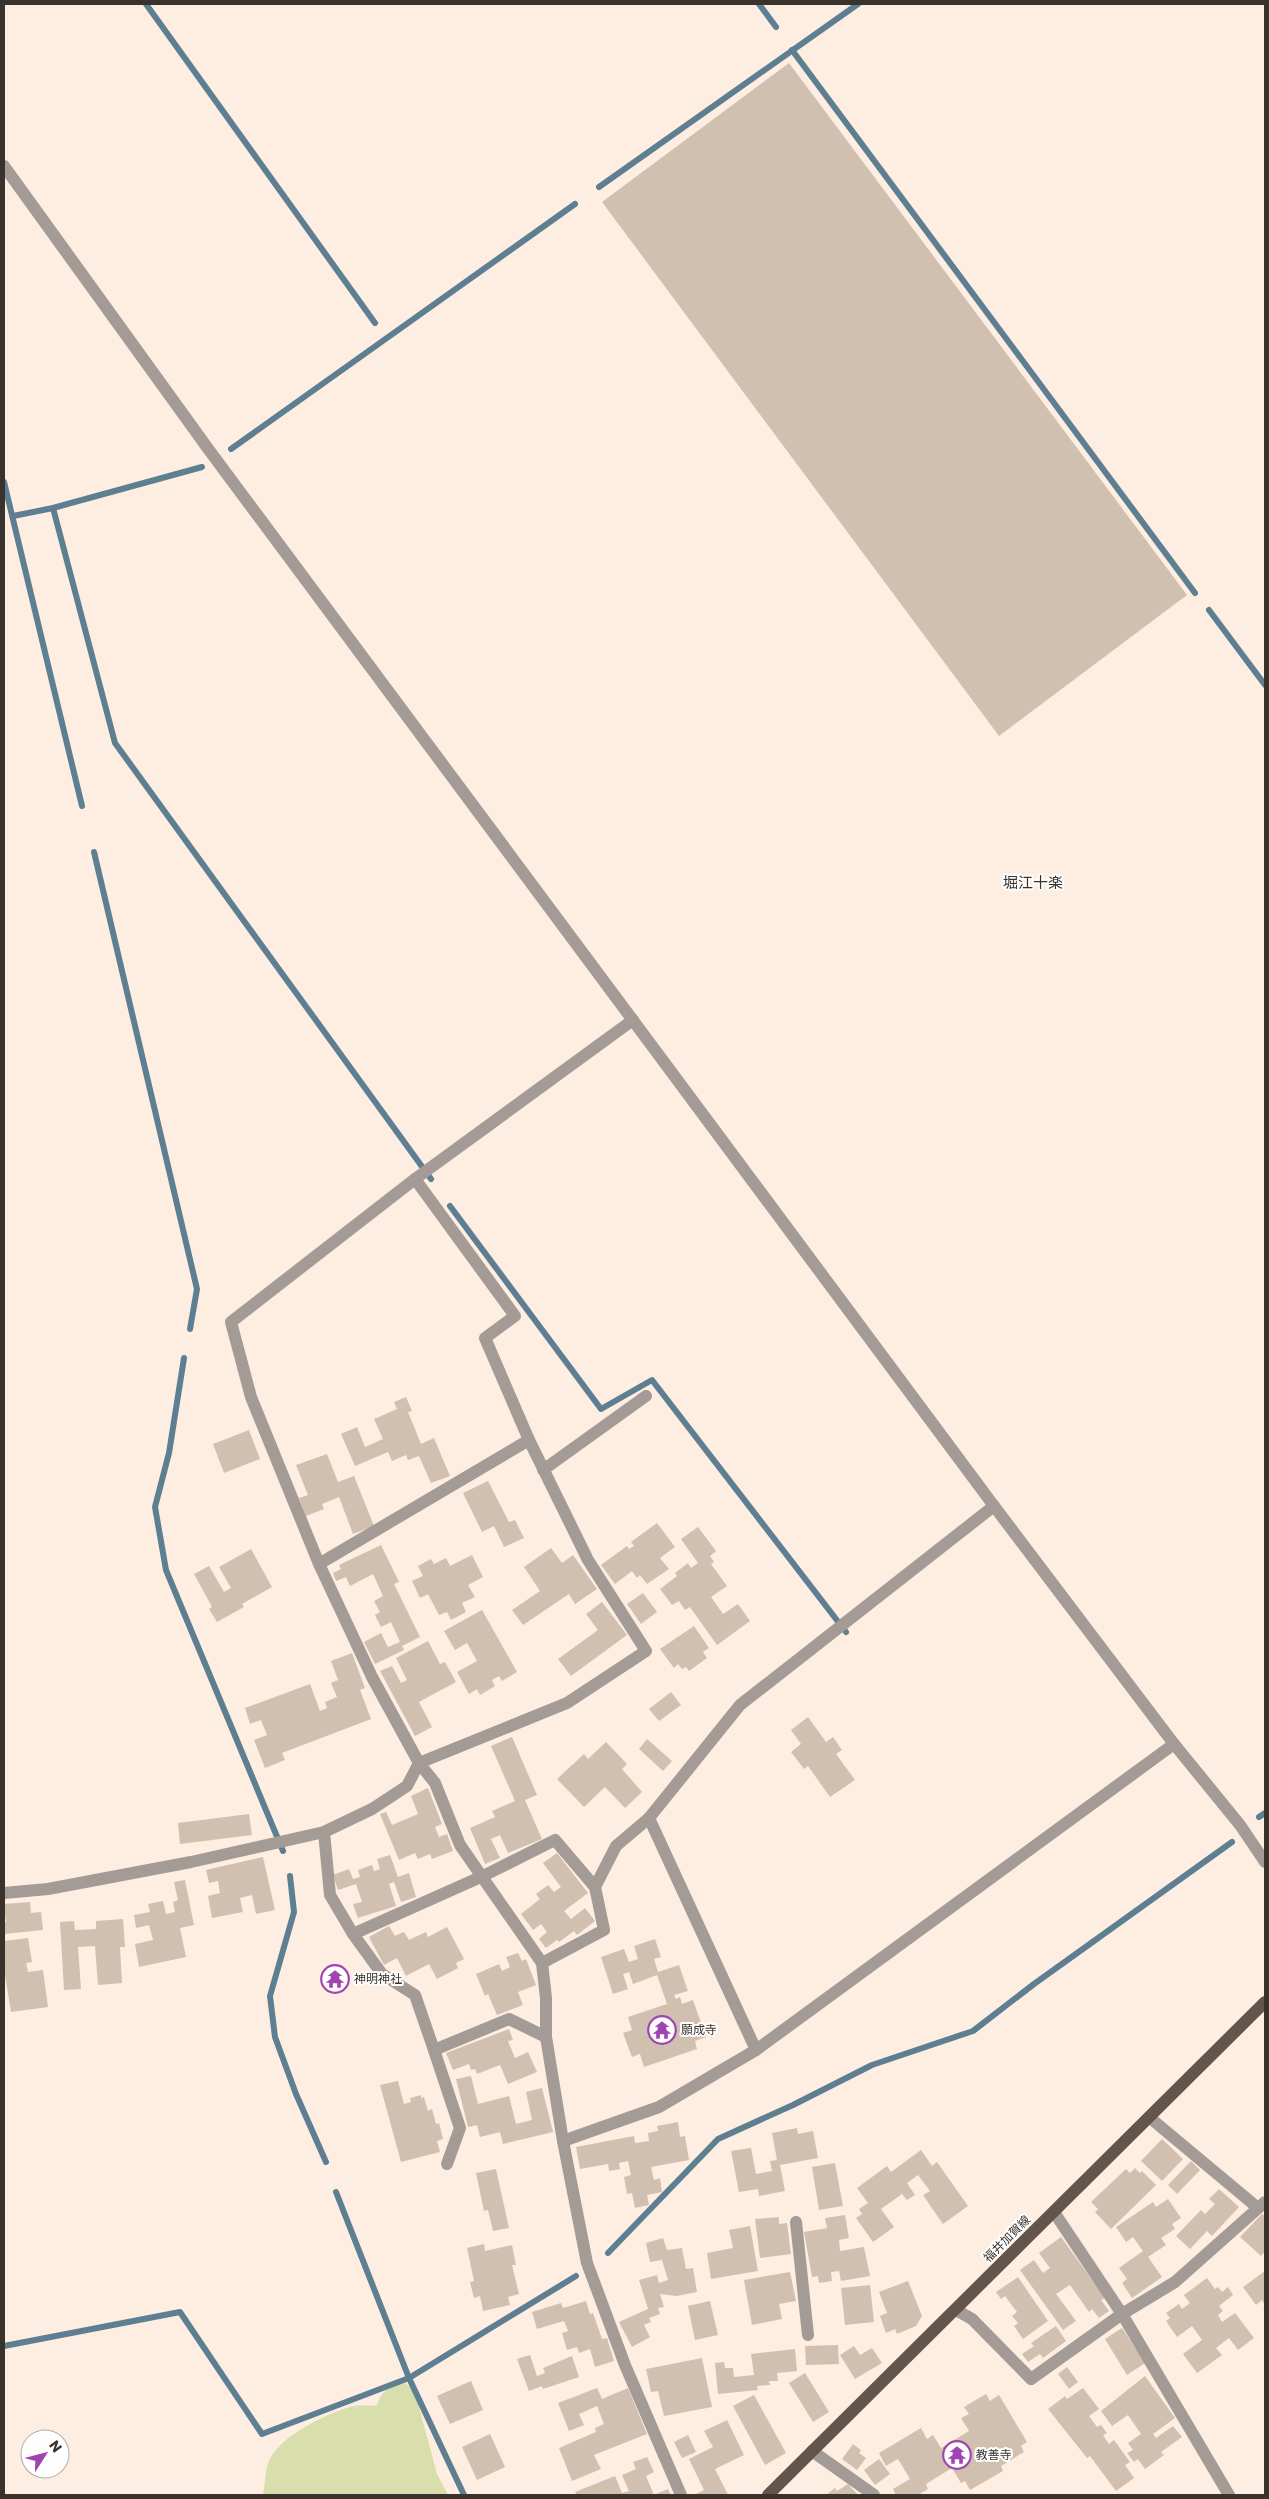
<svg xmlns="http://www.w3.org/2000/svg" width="1269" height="2499" viewBox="0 0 1269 2499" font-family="Poppins,'Noto Sans JP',sans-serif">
	<rect width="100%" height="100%" fill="#fdeee1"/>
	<path fill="#d9dfac" d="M406 2383 415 2392 437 2474 448 2495H263C265 2484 265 2471 269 2461 279 2436 329 2412 354 2406 362 2404 368 2407 377 2405 381 2390 391 2387 406 2383Z"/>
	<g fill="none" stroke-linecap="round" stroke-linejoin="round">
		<g stroke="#5e7e92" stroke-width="6">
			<polyline points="146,4 375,323"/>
			<polyline points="759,4 776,27"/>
			<polyline points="792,50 1195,593"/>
			<polyline points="599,187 858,4"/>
			<polyline points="231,449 575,204"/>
			<polyline points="202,467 53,508 115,743 431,1179"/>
			<polyline points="4,482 82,806"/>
			<polyline points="13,516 53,508"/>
			<polyline points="1209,610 1265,685"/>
			<polyline points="94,852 197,1289 190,1329"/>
			<polyline points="450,1206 601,1409 652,1380 846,1632"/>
			<polyline points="184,1358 169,1453 155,1507 166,1570 283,1851"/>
			<polyline points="1259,1817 1265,1813"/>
			<polyline points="290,1876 294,1912 270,1996 275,2037 296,2094 326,2162"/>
			<polyline points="336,2192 409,2378 464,2495"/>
			<polyline points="608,2253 718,2139 793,2105 872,2065 973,2031 1034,1984 1232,1842"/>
			<polyline points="4,2346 180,2312 262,2434 409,2378 576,2276"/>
		</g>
	</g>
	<g fill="#d1c0b0">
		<polygon points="789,63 1187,595 999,736 602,202"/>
		<polygon points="406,1397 412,1411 408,1412 421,1444 434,1438 450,1476 431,1483 419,1456 408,1460 406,1455 392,1461 388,1452 355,1466 341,1434 357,1427 365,1447 383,1439 374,1419 397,1409 394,1402"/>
		<polygon points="249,1430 260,1459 224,1473 213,1444"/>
		<polygon points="327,1454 338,1482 354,1476 374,1526 353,1534 339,1497 322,1504 324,1509 306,1516 299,1498 308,1495 296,1465"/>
		<polygon points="488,1481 509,1522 515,1520 524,1538 504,1547 494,1526 482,1532 463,1493"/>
		<polygon points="657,1523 675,1547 660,1558 669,1569 647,1584 640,1575 637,1578 632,1571 615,1584 601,1565 627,1546 629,1549 634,1546 631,1542"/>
		<polygon points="698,1527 716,1551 710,1556 714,1562 711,1564 727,1586 711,1597 723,1614 738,1604 750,1621 717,1645 690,1607 685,1610 679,1601 672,1605 660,1589 677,1576 675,1573 688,1563 691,1568 698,1563 681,1539"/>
		<polygon points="381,1545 399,1582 394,1584 420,1637 402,1646 404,1650 375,1664 364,1642 381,1633 388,1647 400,1642 391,1622 381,1627 375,1615 380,1612 374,1601 383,1596 373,1574 350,1586 346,1577 336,1581 333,1573 341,1569 339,1565"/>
		<polygon points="551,1548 562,1563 573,1555 597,1589 575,1604 569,1594 523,1625 512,1610 540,1591 524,1567"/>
		<polygon points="251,1549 272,1587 242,1604 244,1607 217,1622 209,1609 212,1607 194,1574 209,1566 224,1592 231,1588 219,1567"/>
		<polygon points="472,1555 483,1577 468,1585 475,1597 462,1603 466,1612 451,1620 447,1612 439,1615 428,1594 420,1598 412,1581 423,1576 418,1566 431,1559 434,1564 446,1558 450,1566"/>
		<polygon points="643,1593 657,1612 641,1624 627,1604"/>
		<polygon points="602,1602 627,1635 571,1676 558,1659 598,1630 586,1614"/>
		<polygon points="482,1610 517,1672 502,1681 499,1676 492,1680 495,1686 480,1695 477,1689 469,1694 457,1672 477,1661 467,1643 455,1650 444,1631"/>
		<polygon points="694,1626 709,1648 703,1652 707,1658 689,1671 686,1667 682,1669 678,1664 674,1668 660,1649"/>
		<polygon points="428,1641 440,1664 445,1662 456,1682 419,1702 432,1727 415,1736 380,1671 392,1666 401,1683 407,1680 396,1658"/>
		<polygon points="352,1653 365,1688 360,1690 371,1719 282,1753 285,1760 265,1768 254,1740 267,1735 261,1720 250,1724 245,1708 310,1684 320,1711 327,1708 325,1702 337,1697 331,1683 338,1680 331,1661"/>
		<polygon points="671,1692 681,1705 659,1721 649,1709"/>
		<polygon points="808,1717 826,1742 833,1737 842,1750 836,1754 855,1780 830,1797 808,1766 804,1769 791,1752 801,1744 791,1730"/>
		<polygon points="512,1737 537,1795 525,1800 542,1839 508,1853 500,1835 491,1839 500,1858 485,1864 470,1828 495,1817 492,1811 515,1801 491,1746"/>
		<polygon points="647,1739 672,1761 663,1771 639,1749"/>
		<polygon points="606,1742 627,1764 622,1769 642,1792 625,1808 605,1787 584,1807 557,1779 584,1754 588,1759"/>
		<polygon points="428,1788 442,1824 435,1827 439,1837 447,1834 453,1851 432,1859 430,1854 418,1859 415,1853 399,1860 380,1814 386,1812 392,1825 418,1814 411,1796"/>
		<polygon points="249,1814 252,1835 180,1844 178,1823"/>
		<polygon points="557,1853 588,1893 564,1911 571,1919 585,1908 595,1921 577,1935 574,1931 559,1942 557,1940 546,1948 539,1939 547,1932 541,1924 533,1930 521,1914 540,1899 536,1894 548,1885 554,1892 561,1887 543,1863"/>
		<polygon points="390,1855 398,1877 409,1873 416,1897 401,1902 394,1882 389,1884 396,1906 358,1918 353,1904 362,1902 356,1884 338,1890 333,1875 349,1869 353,1879 360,1877 358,1870 372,1865 374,1871 380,1869 377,1859"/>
		<polygon points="263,1857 275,1910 256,1914 252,1895 240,1898 243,1912 212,1918 208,1896 220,1893 218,1881 209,1883 206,1870"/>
		<polygon points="185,1880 194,1925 180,1928 186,1957 139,1967 135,1944 153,1940 149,1925 136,1928 134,1915 150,1912 148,1904 163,1901 166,1914 175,1912 173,1902 178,1900 174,1882"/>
		<polygon points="30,1902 31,1913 41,1912 43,1930 4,1934 4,1922 6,1922 4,1904"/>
		<polygon points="123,1919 125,1947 120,1947 122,1983 98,1985 95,1946 78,1947 81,1989 64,1990 60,1922 74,1921 75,1930 96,1929 96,1921"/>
		<polygon points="389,1926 395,1936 404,1932 409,1940 426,1932 428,1937 447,1927 464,1959 456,1963 458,1968 437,1979 429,1964 406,1976 397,1958 384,1965 369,1937"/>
		<polygon points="28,1938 32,1962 26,1963 28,1972 43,1970 48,2007 11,2012 4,1969 4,1941"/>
		<polygon points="655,1939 661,1957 654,1959 658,1972 679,1965 688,1991 674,1995 676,1999 680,1997 682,2004 693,2000 706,2037 695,2041 697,2049 644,2067 640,2054 632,2057 623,2033 632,2030 628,2017 667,2004 657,1975 633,1984 629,1972 623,1974 628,1989 613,1994 601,1957 624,1949 629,1962 638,1959 634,1946"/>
		<polygon points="518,1953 522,1961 526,1959 536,1985 518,1992 523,2005 497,2015 488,1994 485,1996 476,1974 499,1964 502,1971 510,1967 506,1957"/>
		<polygon points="509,2029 513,2040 508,2041 515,2058 528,2052 537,2072 508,2084 500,2065 477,2074 475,2069 471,2070 469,2064 453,2070 446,2053"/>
		<polygon points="471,2076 478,2104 509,2096 516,2124 532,2120 526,2092 542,2088 553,2132 503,2144 500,2132 480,2137 477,2125 468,2127 456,2079"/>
		<polygon points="398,2081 404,2104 411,2102 410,2098 421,2095 421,2098 424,2097 428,2111 432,2109 436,2124 439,2123 443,2139 437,2141 440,2152 401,2162 380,2085"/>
		<polygon points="678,2122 680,2137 685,2136 689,2160 651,2167 654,2180 660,2178 662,2192 647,2195 649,2205 635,2208 632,2193 627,2194 624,2177 631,2175 628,2161 619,2163 620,2169 609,2171 608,2164 580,2169 576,2147 634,2136 635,2143 649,2141 648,2133 658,2131 657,2126"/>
		<polygon points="797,2128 798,2134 813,2131 818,2158 780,2165 785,2191 759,2196 758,2189 739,2192 731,2151 751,2148 756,2174 772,2171 770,2161 777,2160 772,2133"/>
		<polygon points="1162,2139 1183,2159 1162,2181 1141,2161"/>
		<polygon points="921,2150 932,2166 937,2162 968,2206 943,2224 923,2195 930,2191 918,2175 907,2183 915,2195 907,2200 902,2194 881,2209 894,2227 873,2242 856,2218 862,2214 859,2209 868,2203 857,2188 887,2166 891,2172"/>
		<polygon points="1191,2161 1200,2170 1177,2194 1168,2185"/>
		<polygon points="835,2163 843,2206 819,2210 812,2167"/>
		<polygon points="1135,2168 1140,2173 1142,2171 1156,2185 1111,2229 1095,2212 1098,2209 1091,2202 1126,2169 1130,2173"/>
		<polygon points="496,2169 509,2228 493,2231 488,2210 484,2211 476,2173"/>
		<polygon points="1219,2189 1239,2207 1212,2236 1207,2231 1190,2249 1176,2236 1201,2210 1205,2214 1215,2204 1209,2199"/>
		<polygon points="1168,2199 1181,2218 1172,2224 1175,2229 1161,2238 1166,2245 1148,2257 1162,2277 1132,2298 1122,2283 1127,2279 1119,2268 1143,2251 1133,2237 1126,2242 1116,2227 1153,2202 1156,2207"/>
		<polygon points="1262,2214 1265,2216 1265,2251 1261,2256 1240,2237"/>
		<polygon points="845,2215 849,2238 839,2240 840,2251 864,2247 870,2276 841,2281 839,2271 831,2272 832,2281 819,2283 818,2276 812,2277 804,2232 827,2228 825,2218"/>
		<polygon points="779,2217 779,2224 787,2223 791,2254 760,2258 755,2219"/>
		<polygon points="750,2226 758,2271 711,2279 707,2253 733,2248 729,2230"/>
		<polygon points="1061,2237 1105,2298 1101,2300 1109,2311 1099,2318 1092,2309 1089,2312 1070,2285 1056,2294 1076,2321 1063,2330 1020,2270 1034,2260 1043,2273 1050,2268 1039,2253"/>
		<polygon points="663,2238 667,2250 682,2248 686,2269 693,2268 697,2292 676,2296 660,2294 664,2307 658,2308 660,2314 649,2318 651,2322 644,2325 650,2337 632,2347 619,2322 648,2309 639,2280 657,2275 659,2283 668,2280 662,2260 650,2262 646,2243"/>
		<polygon points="484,2244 485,2251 512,2245 516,2265 512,2265 519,2294 508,2297 510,2305 483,2311 480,2296 474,2298 470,2282 474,2281 467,2248"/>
		<polygon points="1265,2271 1265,2305 1262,2300 1256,2305 1243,2287"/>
		<polygon points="790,2272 796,2301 779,2304 782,2319 752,2325 744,2280"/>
		<polygon points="1018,2277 1048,2321 1023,2339 1014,2326 1018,2323 1012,2316 1017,2312 1005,2296 1001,2299 996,2292"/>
		<polygon points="1207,2278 1215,2289 1218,2287 1222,2292 1228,2287 1233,2295 1219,2306 1223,2311 1218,2315 1222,2322 1235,2313 1254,2338 1238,2350 1229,2338 1216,2348 1222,2355 1197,2373 1183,2354 1202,2340 1192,2326 1177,2337 1166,2321 1170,2318 1166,2313 1179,2304 1182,2309 1190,2303 1184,2295"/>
		<polygon points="908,2281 922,2316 916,2326 897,2334 895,2329 886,2333 880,2316 887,2313 879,2292"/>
		<polygon points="870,2285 874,2322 845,2325 841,2288"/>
		<polygon points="586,2301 590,2314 593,2313 602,2339 607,2338 614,2361 595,2367 590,2349 579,2353 577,2347 567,2350 562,2333 568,2331 564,2321 537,2329 532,2312 561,2303 563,2308"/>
		<polygon points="710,2301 718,2335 695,2340 688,2306"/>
		<polygon points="1056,2326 1066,2341 1043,2358 1040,2354 1028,2362 1022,2354 1034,2346 1031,2343"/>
		<polygon points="1122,2328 1145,2363 1127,2375 1105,2339"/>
		<polygon points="838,2345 839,2364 806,2365 805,2346"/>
		<polygon points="854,2346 860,2355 872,2348 882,2363 855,2379 840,2355"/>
		<polygon points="795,2349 797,2371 777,2373 778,2381 769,2381 770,2385 757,2386 758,2390 718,2394 715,2363 724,2362 725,2368 733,2368 734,2377 754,2375 751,2354"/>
		<polygon points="530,2355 537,2376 545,2373 543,2368 572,2356 579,2377 543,2389 542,2386 529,2391 517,2359"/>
		<polygon points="702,2358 712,2407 664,2416 658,2391 651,2392 646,2369"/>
		<polygon points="1067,2367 1078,2382 1069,2389 1058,2374"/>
		<polygon points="805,2373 829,2412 813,2422 789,2383"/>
		<polygon points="1145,2376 1175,2418 1153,2434 1156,2438 1173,2426 1182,2437 1161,2452 1164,2455 1145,2469 1138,2459 1134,2462 1127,2453 1133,2450 1128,2443 1141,2434 1128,2415 1112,2426 1101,2411"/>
		<polygon points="471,2381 483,2410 450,2424 437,2396"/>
		<polygon points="597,2388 602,2399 628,2388 647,2434 594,2455 601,2469 572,2481 559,2448 596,2432 595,2428 604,2424 597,2406 579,2414 584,2425 569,2431 558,2403"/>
		<polygon points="1083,2388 1099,2409 1089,2416 1097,2427 1101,2425 1107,2433 1103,2435 1109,2444 1114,2440 1130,2462 1125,2465 1134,2478 1116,2491 1090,2456 1087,2458 1048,2409 1065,2396 1067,2399"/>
		<polygon points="986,2394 990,2401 999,2395 1027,2442 1021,2446 1024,2452 1001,2466 1003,2471 970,2490 965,2481 961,2483 952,2468 926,2484 928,2489 918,2495 896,2495 893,2489 910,2479 898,2459 886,2466 879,2453 921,2428 927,2439 933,2435 941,2448 969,2431 961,2418 969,2414 964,2407"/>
		<polygon points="754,2395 786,2453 765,2465 733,2406"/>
		<polygon points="727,2420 744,2455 715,2469 728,2495 694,2495 704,2490 689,2459 713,2447 704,2431"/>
		<polygon points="490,2434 505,2467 477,2480 462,2447"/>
		<polygon points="688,2435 696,2452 682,2458 674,2442"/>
		<polygon points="853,2444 861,2450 859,2453 866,2458 857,2470 842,2459"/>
		<polygon points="647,2457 654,2472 646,2476 654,2495 668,2489 671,2495 577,2495 575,2492 615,2476 622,2493 629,2491 622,2475 636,2469 633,2462"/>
		<polygon points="879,2459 890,2474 875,2485 864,2470"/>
		<polygon points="848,2484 858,2495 826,2495 835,2488 837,2491"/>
	</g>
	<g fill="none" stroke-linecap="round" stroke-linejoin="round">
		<g stroke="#a49b96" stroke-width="12">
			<polyline points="4,166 209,450 994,1506 1174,1744 1240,1825 1265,1862"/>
			<polyline points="633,1020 415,1179 231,1322 251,1397 319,1564 372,1677 419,1763 435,1783 460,1845 542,1963 546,1998 546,2037 563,2141 587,2263 625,2365 681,2495"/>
			<polyline points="543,1470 646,1396"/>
			<polyline points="319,1564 529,1440"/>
			<polyline points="649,1818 740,1705 994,1506"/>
			<polyline points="324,1832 330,1895 353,1934 483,1876 555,1840 595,1887"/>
			<polyline points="4,1893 48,1889 191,1862 324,1832 372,1809 407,1786 419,1763 567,1703 646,1651 588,1560 529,1440 485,1338 515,1316 415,1179"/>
			<polyline points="353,1934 382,1974 415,1995 434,2050 509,2019 546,2037"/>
			<polyline points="542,1963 604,1930 595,1887 616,1846 649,1818 756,2050"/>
			<polyline points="434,2050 460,2128 447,2164"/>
			<polyline points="1149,2117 1258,2208"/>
			<polyline points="563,2141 659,2107 756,2050 1174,1744"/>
			<polyline points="1054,2212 1122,2314 1229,2495"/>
			<polyline points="796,2222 808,2335"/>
			<polyline points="956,2310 972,2319 1031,2379 1122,2314 1175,2282 1265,2202"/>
			<polyline points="812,2451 874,2495"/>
		</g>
		<polyline stroke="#64554c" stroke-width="12" points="768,2495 1265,2002"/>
	</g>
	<defs>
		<symbol id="temple-ring" viewBox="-11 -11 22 22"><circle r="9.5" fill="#fefefe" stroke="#9f45b0" stroke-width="1.5"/><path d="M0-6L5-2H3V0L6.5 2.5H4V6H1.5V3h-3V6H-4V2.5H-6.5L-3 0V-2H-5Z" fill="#9f45b0"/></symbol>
	</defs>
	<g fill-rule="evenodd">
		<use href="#temple-ring" x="319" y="1963" width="32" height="32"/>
		<use href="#temple-ring" x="646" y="2014" width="32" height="32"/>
		<use href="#temple-ring" x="941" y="2439" width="32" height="32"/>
	</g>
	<g text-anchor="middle" stroke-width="4" stroke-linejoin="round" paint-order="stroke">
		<g font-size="12" fill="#3a332d" stroke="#fefefe" text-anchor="start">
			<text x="354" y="1983">神明神社</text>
			<text x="681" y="2034">願成寺</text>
			<text x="976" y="2459">教善寺</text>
		</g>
		<g font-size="12" fill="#3a332d" stroke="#fefefe">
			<text transform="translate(1007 2239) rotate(-45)" y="4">福井加賀線</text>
		</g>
		<g font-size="15" fill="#3a332d" stroke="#fefefe">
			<text x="1033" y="888">堀江十楽</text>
		</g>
	</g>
	<rect width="1269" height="2499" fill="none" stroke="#3a332d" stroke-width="10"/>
	<g transform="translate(45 2454) rotate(54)"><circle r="24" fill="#fefefe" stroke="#b0adaa"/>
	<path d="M0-4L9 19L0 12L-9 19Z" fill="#9f45b0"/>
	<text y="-8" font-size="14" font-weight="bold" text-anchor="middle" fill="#3a332d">N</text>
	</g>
</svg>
